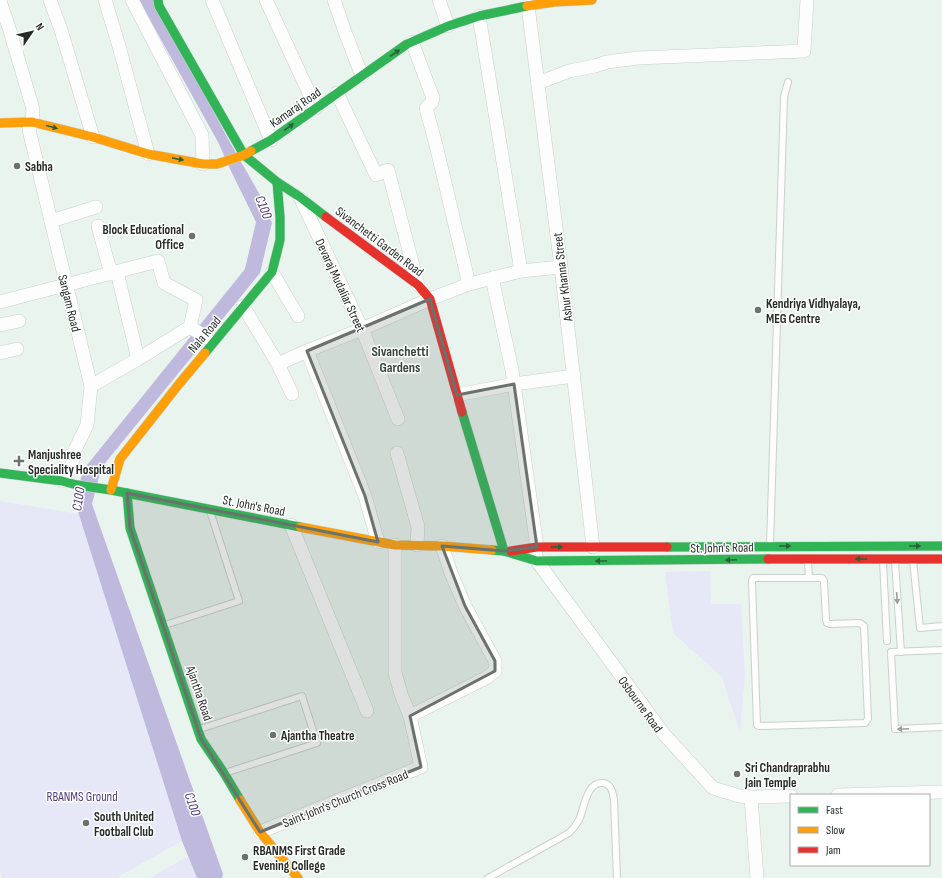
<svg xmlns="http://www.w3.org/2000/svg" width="942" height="878" viewBox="0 0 942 878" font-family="'Sofia Sans Condensed',sans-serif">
	<rect width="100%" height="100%" fill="#eaf4ee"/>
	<g fill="#e6e7f7">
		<polygon points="0,501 79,514 182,841 116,878 3,878 0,873"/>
		<polygon points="710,571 711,604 741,604 745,675 740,732 722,677 673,633 665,572"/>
		<polygon points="188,856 197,878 150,878"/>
	</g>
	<polygon fill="#bfbadd" points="139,0 154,0 227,137 260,195 272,223 260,273 106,462 100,473 92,504 223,874 222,878 197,878 182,841 75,502 83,470 245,269 256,222 231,171 218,142"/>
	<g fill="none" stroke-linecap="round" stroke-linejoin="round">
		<defs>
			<g id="lane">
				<polyline points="770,545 784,97 788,82"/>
				<polyline points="808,561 809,578"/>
				<polyline points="883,561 887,641"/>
				<polyline points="895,561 901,652"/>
				<polyline points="913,561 920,628 942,626"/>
				<polygon points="753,578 822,578 824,581 826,620 827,623 830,624 860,623 864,626 868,719 865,723 759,726 757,725 752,581"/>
				<polyline points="165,625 239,601 210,511"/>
				<polyline points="942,650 891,652 895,729 942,727"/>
				<polyline points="200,729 302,696 317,743 225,773"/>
				<path d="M488 878 569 833C573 829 576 825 579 820 584 810 586 781 603 783 612 784 613 794 614 800L617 878"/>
			</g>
			<g id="street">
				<polyline points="50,0 61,30 93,137"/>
				<polyline points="105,0 119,46 148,154"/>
				<polyline points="132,0 202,135 203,164"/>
				<polyline points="212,0 271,140"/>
				<polyline points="266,0 316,108"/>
				<polyline points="334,0 345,32 362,76"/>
				<polyline points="439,0 448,26"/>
				<polyline points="0,1 10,31 33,109 32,122 29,130 51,221 91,386 87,425 75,450 71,467 62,481"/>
				<polyline points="528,6 561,267 593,547"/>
				<polyline points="479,16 521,271"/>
				<polyline points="412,42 433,98 432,102 426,108 436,145 469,284"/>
				<polyline points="538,83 569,71 595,66 607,62 638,58 804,51 807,0"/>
				<polyline points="337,93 376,175 388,170 418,285"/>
				<polyline points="301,199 362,329 398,419"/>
				<polyline points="51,221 96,207"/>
				<polyline points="98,226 111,274"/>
				<polyline points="117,272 138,359"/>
				<polyline points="272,272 298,316"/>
				<polyline points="492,278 512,370 537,547"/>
				<polyline points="0,302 158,261 164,283 196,300 190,327 207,338"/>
				<polyline points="243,306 278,364 292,394"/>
				<polyline points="0,325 19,321"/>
				<polyline points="307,351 365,496 378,542"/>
				<polyline points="0,353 17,349"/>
				<polyline points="278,364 307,351 362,329 430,299 469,284 521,271 561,267"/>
				<polyline points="91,386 138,359 190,327"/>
				<polyline points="457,395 514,384 574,376"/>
				<polyline points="397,453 418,527 417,545"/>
				<polyline points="291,525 367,711"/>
				<polyline points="536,555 537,561 663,733 713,788 739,796 751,797 791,796"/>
				<polyline points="410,716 486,678 495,671 495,661 465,606 451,573 442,546"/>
				<polyline points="838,795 942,792"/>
				<polyline points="751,797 757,878"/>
				<polyline points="260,832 421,767 410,716 401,694 395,673 395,545"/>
			</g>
			<g id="fast">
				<polyline points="158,0 159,6 244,155 277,182 300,197 326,217"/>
				<polyline points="251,151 271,140 407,44 448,26 479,16 527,6"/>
				<polyline points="205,353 272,272 280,240 280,217 277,182"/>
				<polyline points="462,412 504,551"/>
				<polyline points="0,473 62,481 77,485 111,490 300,527"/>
				<polyline points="127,493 130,528 201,739 224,773 240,800"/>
				<polyline points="667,547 942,546"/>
				<polyline points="492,550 504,551 537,561 768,559"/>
			</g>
			<g id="slow">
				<polyline points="527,6 554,2 592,0"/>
				<polyline points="0,123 32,122 93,137 148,154 203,164 217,164 244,155 251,151"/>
				<polyline points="111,490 120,459 179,384 205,353"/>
				<polyline points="300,527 395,545 442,546 492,550"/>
				<polyline points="240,800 260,832 298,878"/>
			</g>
			<g id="jam">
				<polyline points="326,217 418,285 430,299 462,412"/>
				<polyline points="511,551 537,547 667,547"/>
				<polyline points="768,559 942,559"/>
			</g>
		</defs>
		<use href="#lane" stroke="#c9d1cc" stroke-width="8"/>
		<use href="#street" stroke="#c9d1cc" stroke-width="14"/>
		<use href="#fast" stroke="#c9d1cc" stroke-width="10"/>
		<use href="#slow" stroke="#c9d1cc" stroke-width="10"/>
		<use href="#jam" stroke="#c9d1cc" stroke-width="10"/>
		<use href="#lane" stroke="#fcfdfc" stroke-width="6"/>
		<use href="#street" stroke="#fcfdfc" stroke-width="13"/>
		<use href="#fast" stroke="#30b455" stroke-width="9"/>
		<use href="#slow" stroke="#ff9f0a" stroke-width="9"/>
		<use href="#jam" stroke="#e5322d" stroke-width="9"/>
	</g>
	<defs><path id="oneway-solid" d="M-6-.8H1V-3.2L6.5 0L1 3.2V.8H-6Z"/></defs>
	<g fill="#29623a">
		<use href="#oneway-solid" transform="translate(395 53) rotate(-35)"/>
		<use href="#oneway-solid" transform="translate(52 127) rotate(15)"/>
		<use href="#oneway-solid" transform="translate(289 127) rotate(-35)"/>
		<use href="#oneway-solid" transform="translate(178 159) rotate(11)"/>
		<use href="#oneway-solid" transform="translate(785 546)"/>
		<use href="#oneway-solid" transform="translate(915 546)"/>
		<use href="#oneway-solid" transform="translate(557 547) rotate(1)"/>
		<use href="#oneway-solid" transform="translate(861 559) rotate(-180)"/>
		<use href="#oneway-solid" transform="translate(731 560) rotate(178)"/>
		<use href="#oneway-solid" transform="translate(601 561) rotate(180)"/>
	</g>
	<g fill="#9b9f9d">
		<use href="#oneway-solid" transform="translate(897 598) rotate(86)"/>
		<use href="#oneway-solid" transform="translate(903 729) rotate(177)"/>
	</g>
	<path fill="#6a726d" fill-opacity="0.2" stroke="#6a726d" stroke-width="3" stroke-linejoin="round" d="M430 299 457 395 514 384 537 547 504 551 442 546 465 606 495 661V671L410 716 421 767 260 832 201 739 130 528 127 493 378 542 365 496 307 351Z"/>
	<g fill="#6a726d" stroke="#fff" stroke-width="1.5">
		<circle cx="17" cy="166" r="4"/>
		<circle cx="192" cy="236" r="4"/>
		<circle cx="758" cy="310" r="4"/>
		<path d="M17 455h4v4h4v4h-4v4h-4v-4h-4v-4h4z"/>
		<circle cx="273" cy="735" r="4"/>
		<circle cx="737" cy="774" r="4"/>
		<circle cx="86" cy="823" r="4"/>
		<circle cx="245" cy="857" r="4"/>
	</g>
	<g text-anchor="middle" stroke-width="3" stroke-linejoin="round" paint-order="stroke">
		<g font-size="13" fill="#252c28" stroke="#fff">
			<text transform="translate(295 107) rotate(-35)" y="5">Kamaraj Road</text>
			<text transform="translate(380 241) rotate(37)" y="5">Sivanchetti Garden Road</text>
			<text transform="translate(562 277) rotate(-97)" y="5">Ashur Khanna Street</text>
			<text transform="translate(341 285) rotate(65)" y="5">Devaraj Mudaliar Street</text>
			<text transform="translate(70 303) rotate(76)" y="5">Sangam Road</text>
			<text transform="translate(204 334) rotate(-50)" y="5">Nala Road</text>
			<text transform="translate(254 505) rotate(11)" y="5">St. John's Road</text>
			<text transform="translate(722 547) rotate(-1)" y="5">St. John's Road</text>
			<text transform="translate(200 693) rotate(71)" y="5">Ajantha Road</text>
			<text transform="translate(641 704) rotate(54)" y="5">Osbourne Road</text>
			<text transform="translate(345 798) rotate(-22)" y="5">Saint John's Church Cross Road</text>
		</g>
		<g font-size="13" font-weight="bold" fill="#252c28" stroke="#fff" text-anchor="start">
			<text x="25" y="171">Sabha</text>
			<text x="184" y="234" text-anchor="end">Block Educational<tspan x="184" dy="15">Office</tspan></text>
			<text x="766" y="308">Kendriya Vidhyalaya,<tspan x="766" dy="15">MEG Centre</tspan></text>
			<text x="28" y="459">Manjushree<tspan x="28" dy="15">Speciality Hospital</tspan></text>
			<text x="281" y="740">Ajantha Theatre</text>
			<text x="745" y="772">Sri Chandraprabhu<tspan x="745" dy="15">Jain Temple</tspan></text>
			<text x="94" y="821">South United<tspan x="94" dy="15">Football Club</tspan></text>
			<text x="253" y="855">RBANMS First Grade<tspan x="253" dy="15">Evening College</tspan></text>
		</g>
		<g font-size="13" fill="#534083" stroke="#fff">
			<text x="82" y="801">RBANMS Ground</text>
		</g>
		<g font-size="14" font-style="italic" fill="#4b3779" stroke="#fff">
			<text transform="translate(264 207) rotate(68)" y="5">C100</text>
			<text transform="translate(78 499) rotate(-81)" y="5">C100</text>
			<text transform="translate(193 804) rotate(71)" y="5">C100</text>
		</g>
		<g font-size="14" font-weight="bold" fill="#34443a" stroke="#fff">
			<text x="400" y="356">Sivanchetti<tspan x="400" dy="16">Gardens</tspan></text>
		</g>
	</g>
	<rect x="790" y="794" width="140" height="72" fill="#ffffff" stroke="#a8aba9"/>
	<rect x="798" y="807" width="20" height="6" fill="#30b455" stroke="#a8aba9"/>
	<text x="826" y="814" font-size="12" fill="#252c28">Fast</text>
	<rect x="798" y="827" width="20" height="6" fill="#ff9f0a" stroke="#a8aba9"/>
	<text x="826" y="834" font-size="12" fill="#252c28">Slow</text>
	<rect x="798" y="847" width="20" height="6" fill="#e5322d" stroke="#a8aba9"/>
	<text x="826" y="854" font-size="12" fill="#252c28">Jam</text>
	<g transform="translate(32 32) rotate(56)" stroke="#ffffff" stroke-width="3" paint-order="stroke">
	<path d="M0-3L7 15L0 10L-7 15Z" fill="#252c28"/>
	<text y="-6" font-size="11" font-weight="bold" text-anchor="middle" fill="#252c28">N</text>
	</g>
</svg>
